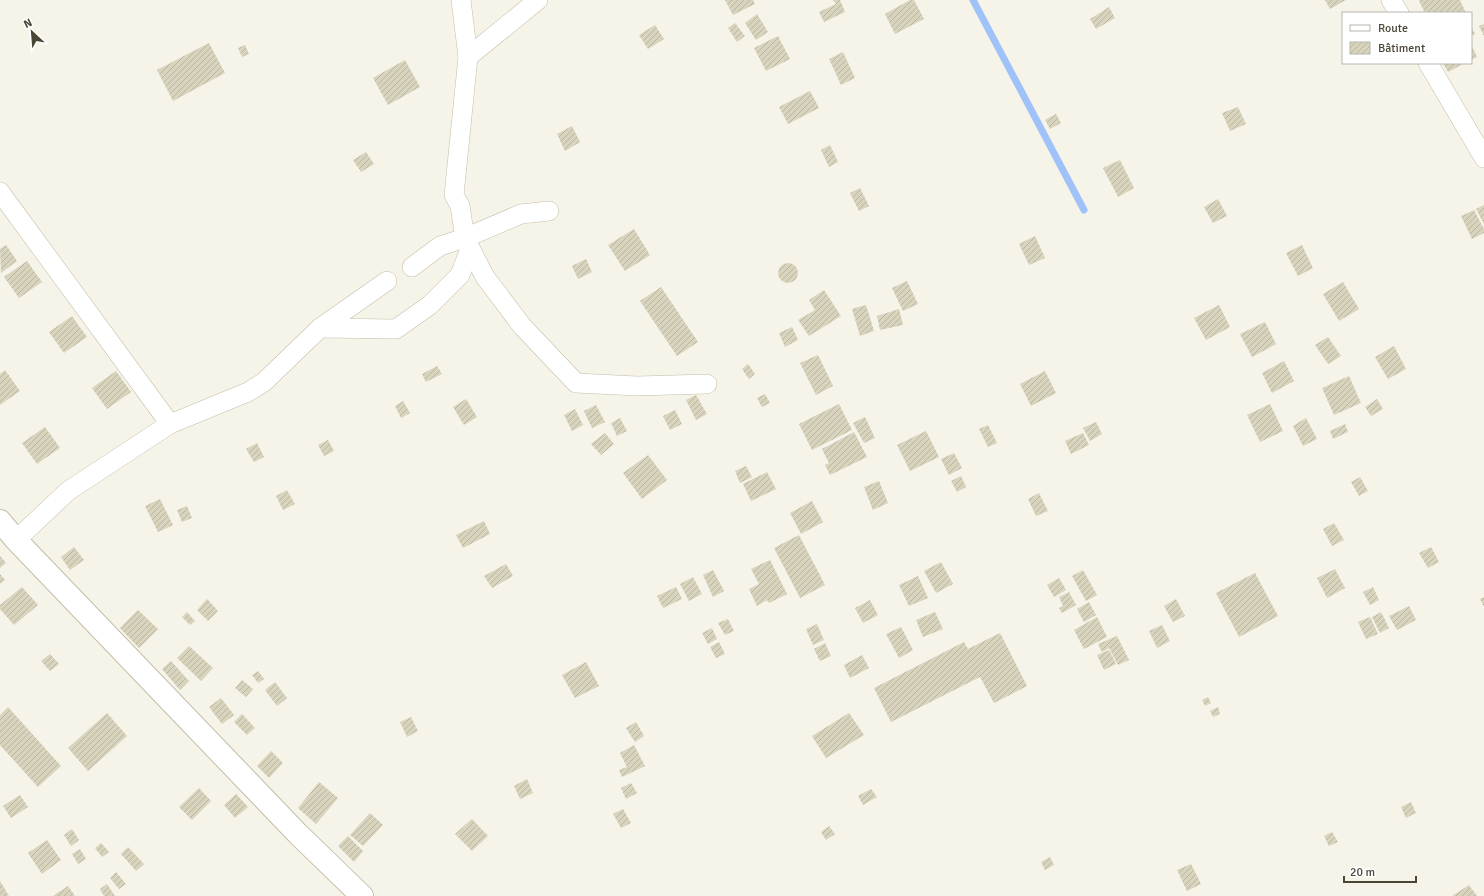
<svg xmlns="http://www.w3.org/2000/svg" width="1484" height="896" viewBox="0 0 1484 896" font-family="Signika,sans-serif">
	<defs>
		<pattern id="building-hatch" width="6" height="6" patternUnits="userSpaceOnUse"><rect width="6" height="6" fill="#d8d3bc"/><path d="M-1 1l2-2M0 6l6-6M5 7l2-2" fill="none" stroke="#bbb6a2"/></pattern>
	</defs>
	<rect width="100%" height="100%" fill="#f6f4e8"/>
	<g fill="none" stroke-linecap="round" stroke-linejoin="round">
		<polyline stroke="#9fc3f8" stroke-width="7" points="973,0 1084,210"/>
	</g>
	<g fill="url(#building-hatch)">
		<polygon points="725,0 753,0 755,4 733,15"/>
		<polygon points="833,0 840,0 845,12 824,22 819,12 836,4"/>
		<polygon points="910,0 914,0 924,19 895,34 885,14"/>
		<polygon points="1325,0 1346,0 1330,9"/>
		<polygon points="1420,0 1460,0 1466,13 1425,13 1419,1"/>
		<polygon points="1109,7 1115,18 1096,29 1090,19"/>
		<polygon points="757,14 768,32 756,40 745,23"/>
		<polygon points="735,23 745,36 737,42 728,28"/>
		<polygon points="1484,24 1484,36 1479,26"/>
		<polygon points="655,25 664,39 648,49 639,35"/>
		<polygon points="1471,26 1475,34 1471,36"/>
		<polygon points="778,36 790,59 766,71 754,48"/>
		<polygon points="209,43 225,73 173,101 157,70"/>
		<polygon points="1471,44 1477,57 1471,60"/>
		<polygon points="245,45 249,54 242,57 238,48"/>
		<polygon points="843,52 855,78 841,85 829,59"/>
		<polygon points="405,60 420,87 388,105 373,78"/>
		<polygon points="1443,63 1465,63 1448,72"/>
		<polygon points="810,91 819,108 788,124 779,107"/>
		<polygon points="1238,107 1246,124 1230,131 1222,113"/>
		<polygon points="1056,114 1061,123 1050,129 1045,120"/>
		<polygon points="572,126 580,142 565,151 557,134"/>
		<polygon points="830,145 838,162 829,167 821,150"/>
		<polygon points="366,152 374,164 361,172 353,160"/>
		<polygon points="1120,160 1134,188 1118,197 1103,168"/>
		<polygon points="860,188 869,206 859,211 850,193"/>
		<polygon points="1218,199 1227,216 1213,223 1204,207"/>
		<polygon points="1484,205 1484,224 1476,209"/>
		<polygon points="1474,210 1484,229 1484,233 1472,239 1461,216"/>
		<polygon points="634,229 650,255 625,271 608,245"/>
		<polygon points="1035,236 1045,258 1029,265 1019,244"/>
		<polygon points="6,245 17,261 1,273 0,249"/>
		<polygon points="1302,245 1313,268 1298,276 1286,253"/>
		<polygon points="586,259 592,272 578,279 572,266"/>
		<polygon points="27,261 42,282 19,298 4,277"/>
		<circle cx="788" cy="273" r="10"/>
		<polygon points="907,281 918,304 903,311 892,288"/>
		<polygon points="1343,282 1359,309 1339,321 1323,294"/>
		<polygon points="661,287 698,342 677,356 640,301"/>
		<polygon points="824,290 841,316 809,336 798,320 815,310 809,300"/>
		<polygon points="866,305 874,331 860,336 852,309"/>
		<polygon points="1219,305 1230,327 1206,340 1194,318"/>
		<polygon points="899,309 903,325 880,330 877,316"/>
		<polygon points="72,316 87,337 64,353 49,332"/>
		<polygon points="1265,322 1276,344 1252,357 1240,334"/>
		<polygon points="792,327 798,340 785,347 779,333"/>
		<polygon points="1328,337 1341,356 1328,364 1315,345"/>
		<polygon points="1394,346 1406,369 1388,379 1375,357"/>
		<polygon points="818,355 833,386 816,395 800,363"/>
		<polygon points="1284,361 1294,381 1272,393 1262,373"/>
		<polygon points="748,364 755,374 749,379 742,369"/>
		<polygon points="437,366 442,374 426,382 422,374"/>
		<polygon points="5,370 20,391 0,405 0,374"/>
		<polygon points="116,371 131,392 107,409 92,388"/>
		<polygon points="1045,371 1056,393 1031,406 1020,384"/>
		<polygon points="1349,376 1361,403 1334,415 1322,388"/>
		<polygon points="765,394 770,403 762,407 757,398"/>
		<polygon points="696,395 707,414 696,420 686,400"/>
		<polygon points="466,399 477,417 464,425 453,407"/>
		<polygon points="1377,399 1383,409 1371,416 1365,407"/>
		<polygon points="403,401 410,413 401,418 395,406"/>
		<polygon points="839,404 852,430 812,450 799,424"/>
		<polygon points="1270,404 1283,431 1260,442 1247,415"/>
		<polygon points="596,405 605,422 592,428 584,411"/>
		<polygon points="575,409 583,425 572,431 564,415"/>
		<polygon points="675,410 682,424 670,430 663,416"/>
		<polygon points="865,417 875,438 864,443 853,423"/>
		<polygon points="620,418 627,431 617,436 611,423"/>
		<polygon points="1306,418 1317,439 1303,446 1293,426"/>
		<polygon points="1096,422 1102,434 1090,441 1083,428"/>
		<polygon points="1345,424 1348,432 1333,439 1330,431"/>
		<polygon points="988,425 997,443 988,447 979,429"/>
		<polygon points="45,427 60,448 37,464 22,443"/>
		<polygon points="926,431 939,457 910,471 897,445"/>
		<polygon points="854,432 867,457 830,475 825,465 829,463 822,449"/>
		<polygon points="605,433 614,444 601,455 591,444"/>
		<polygon points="1083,433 1089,445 1071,454 1065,441"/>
		<polygon points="328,440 334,451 324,456 318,445"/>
		<polygon points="257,443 264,457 254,462 246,449"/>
		<polygon points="954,453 962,468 949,475 941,459"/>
		<polygon points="648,455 667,480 642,499 623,473"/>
		<polygon points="746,466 752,477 740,483 735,471"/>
		<polygon points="767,472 776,489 751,501 743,484"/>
		<polygon points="961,476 966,487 957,492 951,481"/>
		<polygon points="1360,477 1368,491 1359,496 1351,482"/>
		<polygon points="879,481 888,503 873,510 864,487"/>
		<polygon points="287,490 295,504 283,510 276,496"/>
		<polygon points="1039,493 1048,511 1036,516 1028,499"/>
		<polygon points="160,499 173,525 158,532 145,506"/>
		<polygon points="812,501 823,522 801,534 790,513"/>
		<polygon points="187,506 192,518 182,522 177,510"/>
		<polygon points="484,521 490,534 463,548 456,535"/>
		<polygon points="1334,523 1344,540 1332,546 1323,529"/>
		<polygon points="799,535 825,585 800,598 774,548"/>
		<polygon points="74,547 84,560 70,570 61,557"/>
		<polygon points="1431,547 1439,562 1428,568 1419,553"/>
		<polygon points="0,556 6,563 0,568"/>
		<polygon points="770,560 787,594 769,603 767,600 757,606 749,589 759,584 751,569"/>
		<polygon points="941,562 953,584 936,593 924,571"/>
		<polygon points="506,564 513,576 492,588 484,576"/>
		<polygon points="1335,569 1345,588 1327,598 1317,578"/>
		<polygon points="713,570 724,591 713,597 703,575"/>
		<polygon points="1083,570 1097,595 1086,601 1072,576"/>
		<polygon points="1255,573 1278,616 1239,637 1216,593"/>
		<polygon points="0,574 5,580 0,584"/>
		<polygon points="918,576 928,598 909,606 899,585"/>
		<polygon points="693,577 702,594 689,601 680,584"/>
		<polygon points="1059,578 1066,590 1054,597 1047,585"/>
		<polygon points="22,587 38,605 14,625 0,609 0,605"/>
		<polygon points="676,587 682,599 663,608 657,596"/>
		<polygon points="1373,587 1379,600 1370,605 1363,592"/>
		<polygon points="1069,592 1076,605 1062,613 1059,608 1063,606 1059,597"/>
		<polygon points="1484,597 1484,607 1480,599"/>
		<polygon points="207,599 218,611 208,621 197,610"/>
		<polygon points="1176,599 1185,616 1173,622 1164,606"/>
		<polygon points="870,600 878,615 863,623 855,608"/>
		<polygon points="1089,602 1096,615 1084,622 1077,609"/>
		<polygon points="1409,606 1416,620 1397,630 1389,616"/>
		<polygon points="138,610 158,629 139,648 120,628"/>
		<polygon points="187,612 195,621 190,625 182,617"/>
		<polygon points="935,612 943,629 923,637 916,620"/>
		<polygon points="1381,612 1389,628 1380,633 1372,617"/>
		<polygon points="1097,617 1107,637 1084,649 1074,630"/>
		<polygon points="1370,617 1378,634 1366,639 1358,622"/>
		<polygon points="728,619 734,631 725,635 718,623"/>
		<polygon points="817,624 824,640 813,645 806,629"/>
		<polygon points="1162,625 1170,641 1157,648 1149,631"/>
		<polygon points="901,627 913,650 899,658 886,634"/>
		<polygon points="712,628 717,639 708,644 702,633"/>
		<polygon points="1000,633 1027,686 994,703 980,677 891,722 874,688 964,642 968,649"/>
		<polygon points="1117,636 1129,660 1118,665 1109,648 1102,652 1098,644"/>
		<polygon points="719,642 725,654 716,658 710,647"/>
		<polygon points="825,643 831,656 820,661 814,649"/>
		<polygon points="189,646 213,668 201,681 177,658"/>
		<polygon points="1109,650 1116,664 1104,670 1097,655"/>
		<polygon points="50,654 59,664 50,671 41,661"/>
		<polygon points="862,655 869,668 850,678 844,665"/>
		<polygon points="171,661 189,681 180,690 162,669"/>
		<polygon points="586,662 599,686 575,698 562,675"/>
		<polygon points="258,671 264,679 258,683 252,675"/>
		<polygon points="242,680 253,689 246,697 235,688"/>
		<polygon points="275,682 287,698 277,706 265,690"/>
		<polygon points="1208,697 1211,703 1205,706 1202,700"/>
		<polygon points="221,698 234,715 222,724 209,707"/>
		<polygon points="8,707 61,766 38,787 0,745 0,715"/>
		<polygon points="1218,707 1220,714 1213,717 1210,711"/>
		<polygon points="107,713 127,736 88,771 68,748"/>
		<polygon points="849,713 864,735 826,758 812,736"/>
		<polygon points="242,714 255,728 247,735 234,722"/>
		<polygon points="411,717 418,731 407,737 400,722"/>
		<polygon points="636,722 644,736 635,742 626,728"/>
		<polygon points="634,745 645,766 622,777 619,770 627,767 620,753"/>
		<polygon points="271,751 283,763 269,778 257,766"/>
		<polygon points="527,779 533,793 520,799 514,786"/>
		<polygon points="319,782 338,798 316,824 298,808"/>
		<polygon points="631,783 637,793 626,799 621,788"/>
		<polygon points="199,788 211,801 192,820 179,807"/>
		<polygon points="871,789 877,797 863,805 858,796"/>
		<polygon points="236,794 248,807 235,818 224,805"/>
		<polygon points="20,795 28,807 11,818 3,806"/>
		<polygon points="1411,802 1416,813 1406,818 1401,807"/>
		<polygon points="623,809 631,823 621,828 613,814"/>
		<polygon points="370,813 383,825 363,846 350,835"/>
		<polygon points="472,819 488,836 472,851 455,834"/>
		<polygon points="829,826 835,834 826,840 821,832"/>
		<polygon points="72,829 79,840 71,846 64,835"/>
		<polygon points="1332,832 1338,842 1329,846 1324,836"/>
		<polygon points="348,836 363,851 354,862 338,846"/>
		<polygon points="47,840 61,860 42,874 28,853"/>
		<polygon points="101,843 109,852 102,857 95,848"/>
		<polygon points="128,847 144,864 136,871 121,854"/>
		<polygon points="80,849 86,859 78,864 72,854"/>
		<polygon points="1050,857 1054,865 1045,870 1041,862"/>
		<polygon points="1191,864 1201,884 1187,891 1177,870"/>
		<polygon points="116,872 126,884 119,889 110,878"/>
		<polygon points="0,881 9,896 0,896"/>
		<polygon points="107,884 115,896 104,896 100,889"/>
		<polygon points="1469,885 1477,896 1452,896"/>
		<polygon points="68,886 75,896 53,896"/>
	</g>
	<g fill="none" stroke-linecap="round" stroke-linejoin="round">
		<defs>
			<g id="minor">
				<polyline points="1391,0 1399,13"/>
				<polyline points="468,57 538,0"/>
				<polyline points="1428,63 1484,158"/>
				<polyline points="0,192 170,424"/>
				<polyline points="549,211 521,214 465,238 485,277 522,326 576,383 637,386 707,384"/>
				<polyline points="412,267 440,246 465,238 460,206 454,195 468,57 461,0"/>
				<polyline points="320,328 396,329 430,305 460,275 470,249"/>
				<polyline points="16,540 68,491 170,424 248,392 264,382 320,328 387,281"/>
			</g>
			<polyline id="tertiary" points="0,521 16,540 298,834 362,896"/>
		</defs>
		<use href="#minor" stroke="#c2bea9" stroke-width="20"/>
		<use href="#tertiary" stroke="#c2bea9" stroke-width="24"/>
		<use href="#minor" stroke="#fff" stroke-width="19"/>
		<use href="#tertiary" stroke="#fff" stroke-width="22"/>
	</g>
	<rect x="1342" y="12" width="130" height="52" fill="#ffffff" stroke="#b7b5af"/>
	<rect x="1350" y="25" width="20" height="6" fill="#ffffff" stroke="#b7b5af"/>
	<text x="1378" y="32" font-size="12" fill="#4a4636">Route</text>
	<rect x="1350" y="42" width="20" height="12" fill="url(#building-hatch)" stroke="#b7b5af"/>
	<text x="1378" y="52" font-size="12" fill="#4a4636">Bâtiment</text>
	<g transform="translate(32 32) rotate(334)" stroke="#ffffff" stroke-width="3" paint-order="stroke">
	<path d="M0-3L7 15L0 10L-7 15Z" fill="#4a4636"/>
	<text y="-6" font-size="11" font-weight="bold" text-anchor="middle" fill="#4a4636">N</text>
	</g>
	<path d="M1344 876v6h72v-6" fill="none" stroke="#4a4636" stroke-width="2"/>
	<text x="1350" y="876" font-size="12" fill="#4a4636" stroke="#ffffff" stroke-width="3" paint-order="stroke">20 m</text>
</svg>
